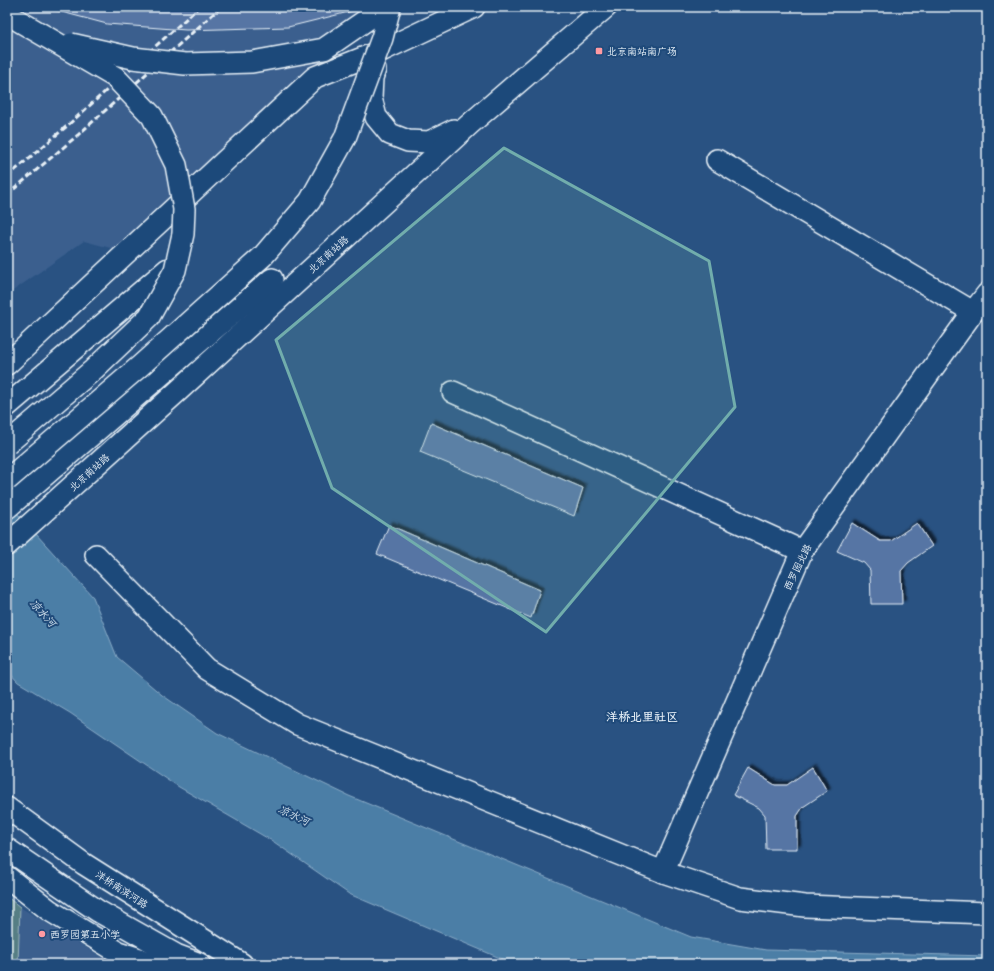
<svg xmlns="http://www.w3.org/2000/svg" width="994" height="971" viewBox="0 0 994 971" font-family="Pangolin,'LXGW WenKai TC',sans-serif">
	<defs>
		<filter id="shadow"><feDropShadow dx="3.5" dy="-3.5" stdDeviation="1" flood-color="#0009"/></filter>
	</defs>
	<rect width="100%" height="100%" fill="#295282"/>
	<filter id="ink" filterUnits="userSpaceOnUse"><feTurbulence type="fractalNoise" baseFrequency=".025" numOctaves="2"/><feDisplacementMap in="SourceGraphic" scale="8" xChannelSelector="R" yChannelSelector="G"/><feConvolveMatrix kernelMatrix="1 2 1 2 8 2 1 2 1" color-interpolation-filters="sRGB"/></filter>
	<g filter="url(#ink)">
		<g fill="#3a5f8e">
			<polygon points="7,7 387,7 118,250 84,241 7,295"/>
			<polygon points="20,907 108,961 117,964 18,964"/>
		</g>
		<polygon fill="#577e84" stroke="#a0b8be" points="7,897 20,907 18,964 7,964"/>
		<polygon fill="#4c7ea6" stroke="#8aacc7" points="7,502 93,597 117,657 162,695 217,733 349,796 691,937 766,950 987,956 987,964 514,964 349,894 274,842 179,787 70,713 18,682 7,670"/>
		<g fill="#5675a4" stroke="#e8f1f8" filter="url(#shadow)">
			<polygon points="43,7 369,7 288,27 186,30 107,24"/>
			<polygon points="431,423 583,488 574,516 420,452"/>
			<polygon points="852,523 880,541 891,541 917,523 932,546 908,563 901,571 902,604 871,604 870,570 864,563 837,551"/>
			<polygon points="389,525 540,590 531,618 377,554"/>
			<polygon points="813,767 827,791 803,807 797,816 797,849 766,849 765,815 759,808 733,795 748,768 775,785 787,785"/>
		</g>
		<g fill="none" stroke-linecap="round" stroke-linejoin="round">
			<defs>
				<g id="minor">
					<polyline points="375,69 372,78 371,98 376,117 390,134 408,141 429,142 454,130"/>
					<polyline points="717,160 973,312"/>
					<polyline points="7,364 315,77 383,50 474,7"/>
					<polyline points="453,392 802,551"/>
					<polyline points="7,406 168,269"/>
					<polyline points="7,508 272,279"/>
					<polyline points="7,545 178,391 471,123 606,7"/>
					<polyline points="96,555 207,669 297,724 663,872 740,898 805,906 987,913"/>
					<polyline points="7,808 84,864 242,964"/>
					<polyline points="7,849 98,911 176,955 200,964"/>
					<polyline points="663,872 802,551 973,312 987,294"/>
					<polyline points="7,877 49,910 118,952 155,964"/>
				</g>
			</defs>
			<use href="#minor" stroke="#e8f1f8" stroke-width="24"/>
			<use href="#minor" stroke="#1f4a7a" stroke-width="21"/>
			<g stroke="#e8f1f8" stroke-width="3" stroke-dasharray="6 3" stroke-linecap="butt">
				<polyline points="7,177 67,126 199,7"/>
				<polyline points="7,195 78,135 221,7"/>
			</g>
			<defs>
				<g id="minor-bridge">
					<polyline points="7,14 115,77 152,116 176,165 184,209 183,234 175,270 149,317 93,370 7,444"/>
					<polyline points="71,44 133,58 185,64 252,62 324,49 375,14 380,7"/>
					<polyline points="7,480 140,366 263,256 310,201 345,138 382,38 390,7"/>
				</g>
			</defs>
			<use href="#minor-bridge" stroke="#e8f1f8" stroke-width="24" stroke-linecap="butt"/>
			<use href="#minor-bridge" stroke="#1f4a7a" stroke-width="21"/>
		</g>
	</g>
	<path fill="#71adac" fill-opacity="0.2" stroke="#71adac" stroke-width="3" stroke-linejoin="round" d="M504 148 709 261 735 407 546 632 332 488 276 340Z"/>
	<g fill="#ff9aa2" stroke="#1f4a7a" stroke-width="1.5">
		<rect x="595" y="47" width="8" height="8" rx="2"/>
		<circle cx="42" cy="934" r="4"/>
	</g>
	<g text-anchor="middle" stroke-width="4" stroke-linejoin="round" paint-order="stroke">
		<g font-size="10" fill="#e8f1f8" stroke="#1f4a7a" text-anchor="start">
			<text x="607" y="55">北京南站南广场</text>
			<text x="50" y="938">西罗园第五小学</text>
		</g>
		<g font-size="10" fill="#e8f1f8" stroke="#1f4a7a">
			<text transform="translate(328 254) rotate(-42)" y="4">北京南站路</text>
			<text transform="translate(89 472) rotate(-42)" y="4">北京南站路</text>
			<text transform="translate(797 567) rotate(-64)" y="4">西罗园北路</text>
			<text transform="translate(122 889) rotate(33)" y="4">洋桥南滨河路</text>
		</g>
		<g font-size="11" font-style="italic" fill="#d1e0ec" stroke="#1f4a7a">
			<text transform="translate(43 613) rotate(48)" y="4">凉水河</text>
			<text transform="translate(294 815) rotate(25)" y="4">凉水河</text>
		</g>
		<g font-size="12" font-weight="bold" fill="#e8f1f8" stroke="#1f4a7a">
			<text x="642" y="721">洋桥北里社区</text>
		</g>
	</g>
	<rect width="994" height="971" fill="none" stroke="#1f4a7a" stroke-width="24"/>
	<rect x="12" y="12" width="970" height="947" fill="none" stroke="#e8f1f8" stroke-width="1.5" filter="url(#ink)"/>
</svg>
